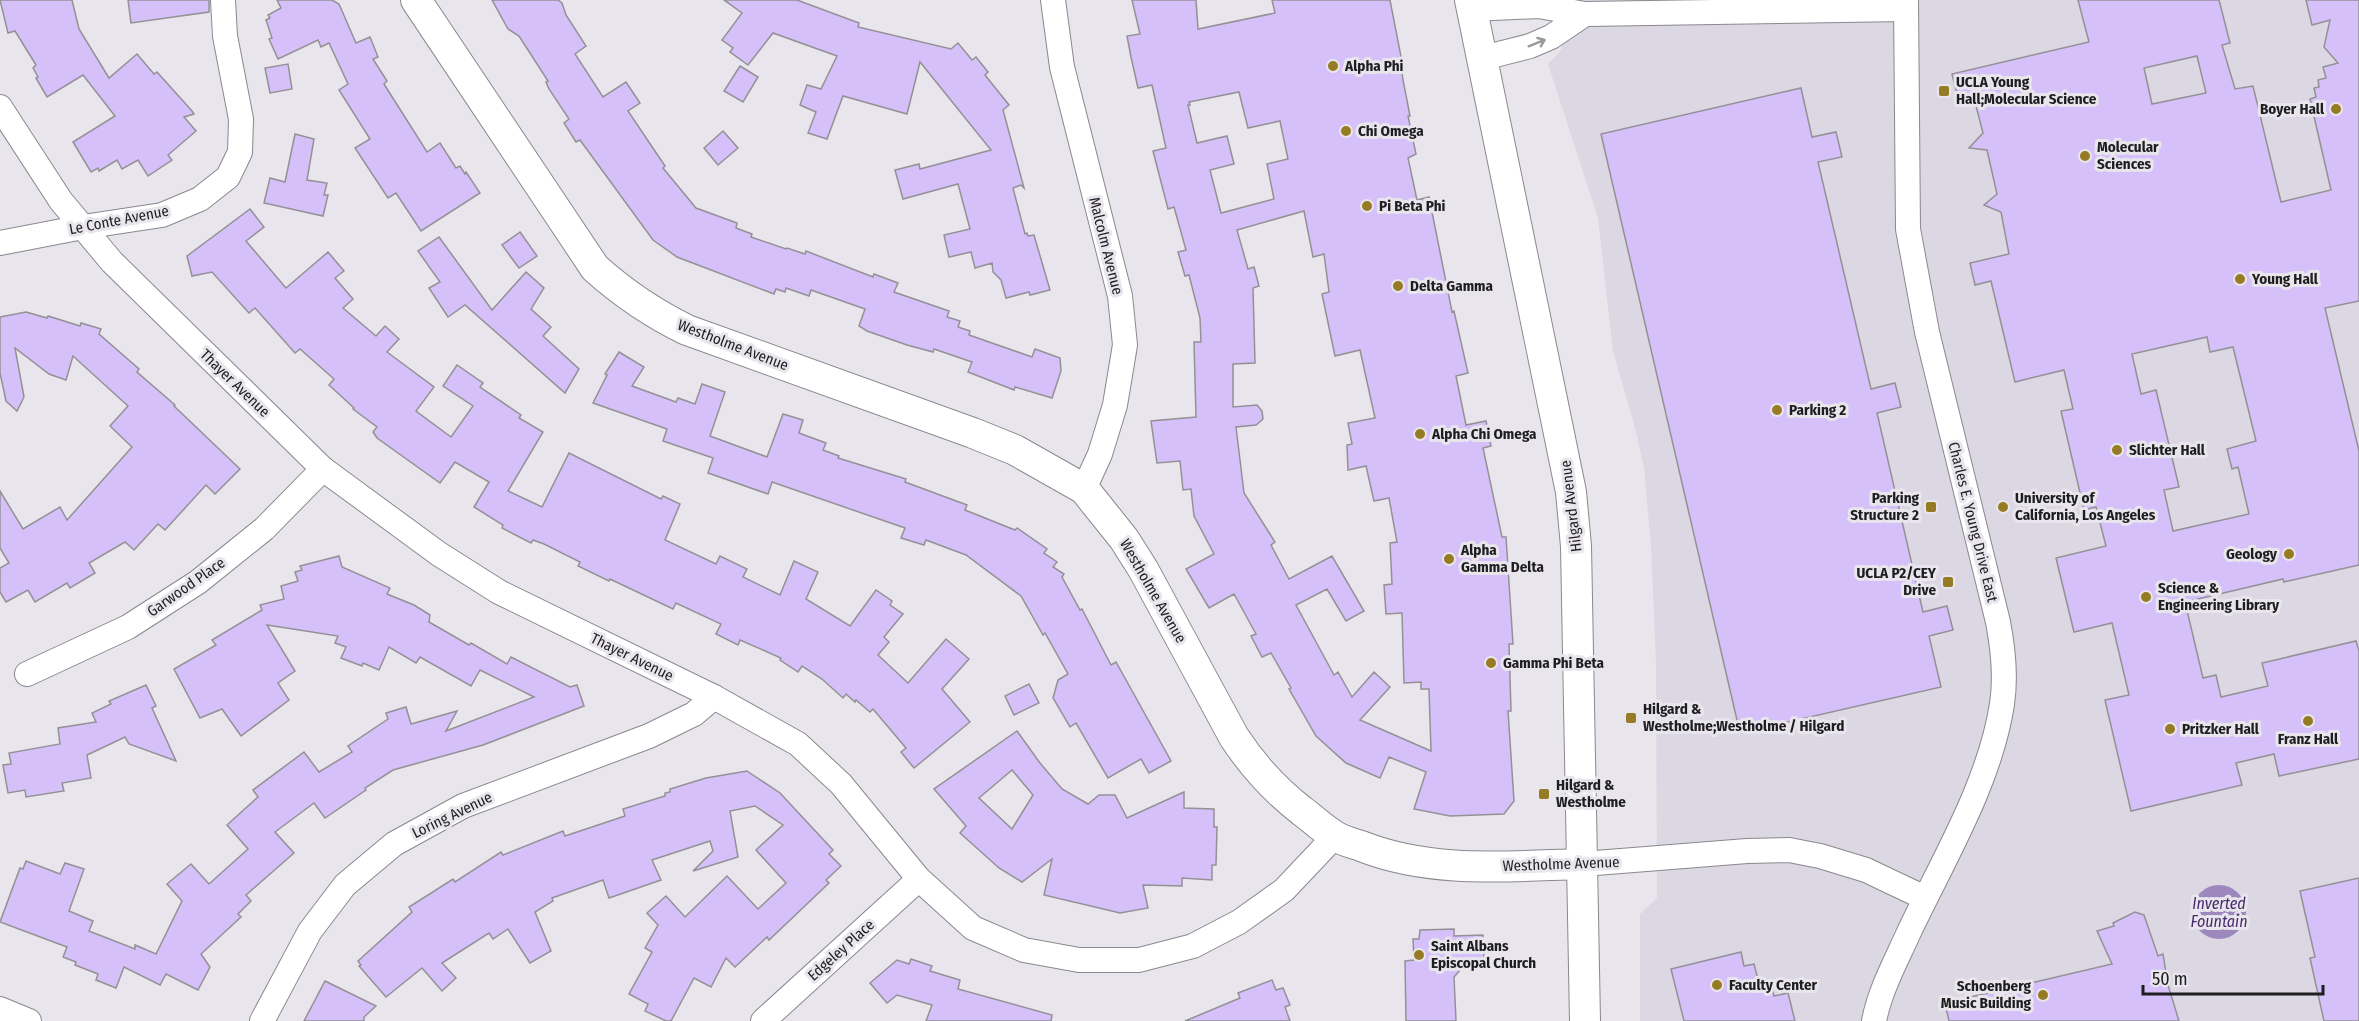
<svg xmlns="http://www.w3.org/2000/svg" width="2359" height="1021" viewBox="0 0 2359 1021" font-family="'Fira Sans Condensed',sans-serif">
	<rect width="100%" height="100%" fill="#e8e6ec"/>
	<polygon fill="#dbd7e3" points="1547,0 2359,0 2359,1021 1640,1021 1640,914 1657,898 1656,665 1651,546 1644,468 1636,431 1613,351 1598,218 1548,64 1562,49"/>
	<circle fill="#9d88be" cx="2219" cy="912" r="27"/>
	<g fill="#d5c0f9" stroke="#939196" stroke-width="1.5" fill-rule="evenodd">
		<polygon points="0,0 72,0 79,29 109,78 137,54 154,74 157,72 192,111 194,114 184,117 196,131 168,155 172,160 148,176 138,160 122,169 117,160 99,171 98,168 91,172 73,142 115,116 83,75 47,97 36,78 38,77 33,68 36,65 15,31 8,33"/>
		<polygon points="128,0 209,0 209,12 131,23"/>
		<polygon points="277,0 332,0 339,4 356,43 370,37 378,57 373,59 387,81 384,84 427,152 440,143 456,168 460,166 465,174 466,172 480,193 421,231 396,193 388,198 355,148 370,139 339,90 348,84 329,43 321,47 318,40 278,59 269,39 272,38 266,20 270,18 268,15 281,8"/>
		<polygon points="492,0 558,0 562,3 566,15 586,46 575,54 603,97 626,82 640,103 628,111 665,166 663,168 696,208 737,223 736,228 752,234 751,237 786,249 787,248 805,254 806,251 873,277 874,274 898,283 894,292 949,311 947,317 960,321 958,327 970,331 969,335 1032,357 1035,349 1060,358 1061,371 1052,398 1015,387 1014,390 968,372 972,362 934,349 933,352 907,345 867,331 859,326 865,309 811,290 809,296 786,288 785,292 776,289 774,294 677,257 653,240 580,140 576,142 564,123 569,119 549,89 546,82 548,81 519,36 508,29"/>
		<polygon points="724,0 797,0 859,23 858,27 951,49 958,43 972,60 976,57 988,72 985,75 1009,105 1003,110 1024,188 1021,185 1013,188 1025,234 1027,233 1028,236 1034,235 1050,290 1030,295 1029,292 1006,298 1001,280 993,272 992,263 975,268 971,252 949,257 944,235 970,229 958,184 903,199 895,170 919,164 920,169 991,150 920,62 907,114 843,96 827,139 808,133 816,112 800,105 807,85 821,89 837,56 773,33 748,65 730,52 733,48 722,40 742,13"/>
		<path d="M1132 0H1196L1198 29 1275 13 1272 0H1390L1404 72 1402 73 1403 80 1410 116H1408L1416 154 1408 158 1417 200 1429 197 1452 312 1454 311 1468 373 1456 376 1466 425 1486 421 1491 446 1483 448 1502 537H1506L1513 644H1509L1511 711H1508L1514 801 1504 814 1450 816 1414 809 1426 772 1389 757 1380 778 1346 763 1316 736 1289 689 1291 688 1271 653 1262 657 1251 636 1256 634 1234 594 1209 608 1186 569 1214 554 1194 516 1191 489 1183 490 1180 461 1157 463 1151 421 1196 417 1194 342H1201L1200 318 1189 275 1185 276 1178 252 1186 250 1174 207 1168 209 1153 151 1166 148 1152 85 1138 88 1131 57 1127 36 1140 34ZM1239 92 1248 128 1280 121 1288 159 1267 164 1274 199 1221 213 1210 170 1234 164 1227 136 1197 143 1188 105H1190L1189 102ZM1304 211 1313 257 1324 254 1329 292 1322 294 1335 356 1360 350 1375 418 1348 423 1352 444 1347 445 1348 470 1366 466 1374 501 1389 498 1397 542 1390 543 1392 584 1384 585 1386 614 1402 613 1404 683 1421 682V689H1429L1431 751 1360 720 1390 687 1374 672 1352 697 1338 672 1334 675 1296 605 1327 589 1346 621 1364 611 1332 556 1289 579 1271 545 1275 542 1244 493 1236 427 1256 425 1263 419 1262 411 1257 405 1233 407V364L1255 363 1253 288 1259 286 1254 267 1248 269 1237 230Z"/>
		<path d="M2078 0H2219L2230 43 2222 45 2235 89 2253 86 2281 202 2331 190 2310 99 2316 97 2314 88 2319 87 2318 80 2326 78 2323 67 2338 63 2324 47 2330 20 2312 25 2306 0H2359V301L2325 308 2359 451V565L2284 582 2283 579 2185 602 2203 678 2216 675 2221 697 2268 686 2262 663 2356 641 2359 651V759L2279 776 2274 754 2236 763 2242 785 2131 811 2105 700 2129 695 2112 623 2074 632 2056 558 2106 546 2096 507 2084 510 2061 411 2073 409 2064 370 2015 382 1991 281 1975 285 1970 263 2009 254 2001 212 1984 205 1997 194 1987 150 1969 148 1983 133 1975 102 1972 95 1958 98 1952 74 2089 42ZM2197 56 2206 93 2152 104 2144 68ZM2207 337 2210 352 2233 347 2256 441 2227 449 2232 469 2238 467 2249 514 2173 531 2164 490 2179 487 2156 390 2141 394 2132 354Z"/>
		<polygon points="288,64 292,89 270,93 265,68"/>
		<polygon points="740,66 758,77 743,102 724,91"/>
		<polygon points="1801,88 1812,137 1836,132 1842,157 1818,162 1871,389 1895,383 1901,407 1877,413 1923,612 1947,606 1953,630 1929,636 1941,687 1740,733 1601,134"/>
		<polygon points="723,131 738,148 718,165 704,148"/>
		<polygon points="295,134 314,139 307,180 327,183 324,195 328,195 323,216 264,203 270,178 285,182"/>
		<polygon points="250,209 264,227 246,241 286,288 328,252 344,271 335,278 353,299 343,308 376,336 385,326 399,339 387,352 434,387 416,411 451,437 473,406 443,386 457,365 483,383 480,387 521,415 519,418 543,432 508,491 542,507 569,453 661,499 663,496 680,504 665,540 716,564 720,556 747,569 743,577 780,595 794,561 818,572 806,599 850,626 876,590 892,601 890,605 903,614 884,637 889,642 878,655 908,683 946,639 969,659 942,689 970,722 914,768 901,752 906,748 873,709 870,712 856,700 855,702 846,694 843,698 822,679 802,666 798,672 780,660 781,658 740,640 738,645 716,634 721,624 676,603 673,609 610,579 609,581 578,566 580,562 544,544 533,540 531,543 502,528 503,525 474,507 489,482 455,462 440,483 377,438 373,432 377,427 353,409 354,408 329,385 334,379 300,349 295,353 255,308 249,313 212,272 192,276 187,256"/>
		<polygon points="520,232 537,256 519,268 502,245"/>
		<polygon points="439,237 492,310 526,272 544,288 531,309 551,327 543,336 579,369 565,393 465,305 448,317 429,288 440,282 418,251"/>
		<polygon points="26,312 47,318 48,316 80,326 81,323 101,329 99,334 139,369 137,372 175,405 174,406 240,469 215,494 206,485 165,530 158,524 134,550 125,542 89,563 95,573 70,588 67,583 35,602 28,590 6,602 0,592 0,568 9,563 0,548 0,491 23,529 60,507 67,520 132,447 110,426 128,406 73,356 66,380 49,374 15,348 24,397 17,411 6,401 0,373 0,317"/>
		<polygon points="619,352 644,367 632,386 676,402 678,398 695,404 702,384 725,392 710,436 767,457 783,414 803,420 799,433 826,443 823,450 839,456 838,458 906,479 905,482 967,505 965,510 1015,530 1017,528 1047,549 1044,553 1057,562 1053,567 1064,574 1062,577 1080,610 1082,609 1111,665 1116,662 1171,761 1149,773 1141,759 1108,778 1076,723 1070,727 1053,698 1058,680 1068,674 1045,633 1043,635 1021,596 966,555 926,540 924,545 901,538 905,528 772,482 768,494 708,473 713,458 663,441 667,429 593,403 607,375 605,374"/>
		<polygon points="339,556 342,567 390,588 387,594 414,605 430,615 429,622 469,645 471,643 507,664 511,657 570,687 577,685 584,706 483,745 393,770 365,788 366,790 325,818 314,803 275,832 294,853 246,895 251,901 238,914 241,917 201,954 210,967 198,990 166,974 160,985 124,967 116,988 96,980 98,974 75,965 76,962 63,957 67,947 0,922 20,868 23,869 26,861 60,874 65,863 84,869 69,911 93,921 89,931 135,949 135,945 156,954 182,901 167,884 191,864 209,884 248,849 227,825 258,797 253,790 304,752 319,772 352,752 348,746 388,719 386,713 406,707 411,724 457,711 446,731 534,697 480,670 471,686 420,657 416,663 389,647 379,670 363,663 362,666 341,658 346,647 335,643 338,636 267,625 295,671 278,683 289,700 241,736 222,709 200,718 174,669 216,645 212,640 262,610 260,605 284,599 281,586 298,581 295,572 302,570 300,566"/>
		<polygon points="1029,684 1039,703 1014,715 1005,696"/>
		<polygon points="146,685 156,706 152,708 176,761 129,744 125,737 87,755 91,778 62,783 64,791 26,797 25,790 8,793 3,765 11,764 9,753 60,744 58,728 96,722 92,713 111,704 109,701"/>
		<path d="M1017 731 1040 763 1062 789 1088 804 1099 795H1115L1127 818 1184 792V808L1214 809V827H1217L1216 865H1212V880L1182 878V886L1143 885 1148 908 1120 913 1044 895 1052 859 1022 882 999 868 960 833 966 826 934 789ZM1012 770 1033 795 1012 829 979 798Z"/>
		<polygon points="747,771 780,793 833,850 829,854 841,866 826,880 829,883 769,940 767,937 735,967 726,958 711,987 694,978 671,1021 666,1021 645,1011 648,1004 629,994 652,952 645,948 658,925 647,913 666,896 685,917 727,876 758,909 786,883 756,850 783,825 755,806 730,811 738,857 693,871 713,851 710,841 652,860 661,880 609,898 603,880 552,898 553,901 535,912 551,951 530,963 508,929 493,939 489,933 442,963 456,978 442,991 422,968 386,997 359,966 361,965 358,961 412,912 409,907 453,879 455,882 501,852 503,855 563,831 565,836 625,816 623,809 665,796 665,793 670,792 670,789 706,778"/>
		<polygon points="2359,878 2359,1021 2324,1021 2310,958 2315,957 2300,891"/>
		<polygon points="2135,912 2144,915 2158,956 2163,954 2168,985 2179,1021 1949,1021 1945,1003 2112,964 2097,931 2114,926 2113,923"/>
		<polygon points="1454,929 1454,936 1483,935 1484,957 1484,962 1467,962 1454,977 1456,1021 1406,1021 1405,961 1414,960 1413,939 1419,939 1420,930"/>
		<polygon points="1741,952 1744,966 1754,964 1760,987 1771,984 1774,996 1788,993 1795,1021 1684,1021 1671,969"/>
		<polygon points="911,959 932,966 930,971 960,980 958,989 1052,1015 1051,1021 926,1021 932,1005 897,995 887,1003 870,983 897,960 909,964"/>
		<polygon points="1272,980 1276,990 1283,988 1290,1005 1285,1007 1290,1021 1185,1021 1240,998 1238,993"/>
		<polygon points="325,981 376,1006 364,1017 364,1021 304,1021"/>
	</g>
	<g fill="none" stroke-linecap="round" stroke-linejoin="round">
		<defs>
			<g id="minor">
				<polyline points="1053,0 1062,67 1120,296 1125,345 1115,405 1100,454 1084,489"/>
				<polyline points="1472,9 1538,6 1585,14 1906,9"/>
				<polyline points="1483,58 1530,46 1551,37 1585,14"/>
				<polyline points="0,107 61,201 112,262 323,469 439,554 499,592 714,697 798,744 841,784 919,879 973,928 1024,950 1079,960 1139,960 1193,946 1239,922 1284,890 1335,836"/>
				<polyline points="0,243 83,227 162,215 200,199 228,177 240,152 241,119 225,36 223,0"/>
				<polyline points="27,674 128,627 198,582 264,529 323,469"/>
				<polyline points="1583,864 1747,851 1789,850 1820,856 1866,870 1925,898"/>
				<polyline points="0,1009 29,1021"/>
				<polyline points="262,1021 310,931 345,885 394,844 463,806 649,736 694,714 714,697"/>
				<polyline points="763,1021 919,879"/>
				<path d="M1874 1021C1880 990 1896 961 1909 932 1943 860 1990 783 2002 704 2006 678 2003 648 1998 622L1927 332 1908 229 1906 0"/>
			</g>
			<g id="tertiary">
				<path d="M416 0 595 268C624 294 652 313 687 330L973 433 1015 450 1084 489 1124 539 1143 569 1234 737C1253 766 1275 790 1302 811 1313 819 1323 829 1335 836 1343 841 1352 843 1361 846 1432 874 1508 866 1583 864"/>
				<polyline points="1470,0 1571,492 1576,546 1585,1021"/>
			</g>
		</defs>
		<use href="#minor" stroke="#8a888e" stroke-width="26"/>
		<use href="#tertiary" stroke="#8a888e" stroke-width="32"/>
		<use href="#minor" stroke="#fff" stroke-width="24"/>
		<use href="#tertiary" stroke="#fff" stroke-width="30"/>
	</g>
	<defs><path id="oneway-shaft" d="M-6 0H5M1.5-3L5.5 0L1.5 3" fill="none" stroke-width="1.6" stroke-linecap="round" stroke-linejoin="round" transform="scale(1.5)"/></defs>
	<use stroke="#9a999a" href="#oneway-shaft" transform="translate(1537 43) rotate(-22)"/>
	<g fill="#957b23" stroke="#e8e6ec" stroke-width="2">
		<circle cx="1333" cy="66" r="6"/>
		<rect x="1938" y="85" width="12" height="12" rx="3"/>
		<circle cx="2336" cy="109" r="6"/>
		<circle cx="1346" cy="131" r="6"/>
		<circle cx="2085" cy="156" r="6"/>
		<circle cx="1367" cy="206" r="6"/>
		<circle cx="2240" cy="279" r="6"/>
		<circle cx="1398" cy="286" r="6"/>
		<circle cx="1777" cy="410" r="6"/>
		<circle cx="1420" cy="434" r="6"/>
		<circle cx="2117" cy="450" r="6"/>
		<rect x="1925" y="501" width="12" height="12" rx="3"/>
		<circle cx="2003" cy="507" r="6"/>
		<circle cx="2289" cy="554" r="6"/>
		<circle cx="1449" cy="559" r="6"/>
		<rect x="1942" y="576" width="12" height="12" rx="3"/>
		<circle cx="2146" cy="597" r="6"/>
		<circle cx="1491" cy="663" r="6"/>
		<rect x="1625" y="712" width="12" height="12" rx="3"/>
		<circle cx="2308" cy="721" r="6"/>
		<circle cx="2170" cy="729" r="6"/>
		<rect x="1538" y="788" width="12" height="12" rx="3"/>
		<circle cx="1419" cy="955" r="6"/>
		<circle cx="1717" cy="985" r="6"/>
		<circle cx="2043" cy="995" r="6"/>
	</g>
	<g text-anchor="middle" stroke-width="6" stroke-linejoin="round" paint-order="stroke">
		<g font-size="15" font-weight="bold" fill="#1e1d1f" stroke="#e8e6ec" text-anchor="start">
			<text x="1345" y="71">Alpha Phi</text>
			<text x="1956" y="87">UCLA Young<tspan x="1956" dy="17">Hall;Molecular Science</tspan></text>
			<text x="2324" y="114" text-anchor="end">Boyer Hall</text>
			<text x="1358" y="136">Chi Omega</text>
			<text x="2097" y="152">Molecular<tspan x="2097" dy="17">Sciences</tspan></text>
			<text x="1379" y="211">Pi Beta Phi</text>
			<text x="2252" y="284">Young Hall</text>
			<text x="1410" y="291">Delta Gamma</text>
			<text x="1789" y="415">Parking 2</text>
			<text x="1432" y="439">Alpha Chi Omega</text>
			<text x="2129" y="455">Slichter Hall</text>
			<text x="1919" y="503" text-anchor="end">Parking<tspan x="1919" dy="17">Structure 2</tspan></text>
			<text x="2015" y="503">University of<tspan x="2015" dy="17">California, Los Angeles</tspan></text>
			<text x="1461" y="555">Alpha<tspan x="1461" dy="17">Gamma Delta</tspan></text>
			<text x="2277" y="559" text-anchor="end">Geology</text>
			<text x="1936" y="578" text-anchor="end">UCLA P2/CEY<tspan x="1936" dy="17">Drive</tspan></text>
			<text x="2158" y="593">Science &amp;<tspan x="2158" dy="17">Engineering Library</tspan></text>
			<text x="1503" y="668">Gamma Phi Beta</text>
			<text x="1643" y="714">Hilgard &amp;<tspan x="1643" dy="17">Westholme;Westholme / Hilgard</tspan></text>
			<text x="2182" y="734">Pritzker Hall</text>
			<text x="2308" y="744" text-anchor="middle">Franz Hall</text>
			<text x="1556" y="790">Hilgard &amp;<tspan x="1556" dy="17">Westholme</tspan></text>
			<text x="1431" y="951">Saint Albans<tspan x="1431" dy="17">Episcopal Church</tspan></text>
			<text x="1729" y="990">Faculty Center</text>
			<text x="2031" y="991" text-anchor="end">Schoenberg<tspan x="2031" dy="17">Music Building</tspan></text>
		</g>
		<g font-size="15" fill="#1e1d1f" stroke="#e8e6ec">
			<text transform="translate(119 220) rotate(-11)" y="5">Le Conte Avenue</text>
			<text transform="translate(1106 246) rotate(76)" y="5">Malcolm Avenue</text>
			<text transform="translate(733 345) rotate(21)" y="5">Westholme Avenue</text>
			<text transform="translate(235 383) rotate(44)" y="5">Thayer Avenue</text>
			<text transform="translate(1571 506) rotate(-97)" y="5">Hilgard Avenue</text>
			<text transform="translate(1973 522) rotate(76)" y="5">Charles E. Young Drive East</text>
			<text transform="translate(186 587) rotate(-35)" y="5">Garwood Place</text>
			<text transform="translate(1153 591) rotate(60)" y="5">Westholme Avenue</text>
			<text transform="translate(632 657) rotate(26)" y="5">Thayer Avenue</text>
			<text transform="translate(452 815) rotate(-26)" y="5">Loring Avenue</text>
			<text transform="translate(1561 864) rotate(-2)" y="5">Westholme Avenue</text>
			<text transform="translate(841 950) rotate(-42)" y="5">Edgeley Place</text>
		</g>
		<g font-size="16" font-style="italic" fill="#482a6c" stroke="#e8e6ec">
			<text x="2219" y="909">Inverted<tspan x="2219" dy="18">Fountain</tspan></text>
		</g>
	</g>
	<path d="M2143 985v9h180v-9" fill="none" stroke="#1e1d1f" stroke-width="3"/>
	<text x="2152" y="985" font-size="18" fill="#1e1d1f" stroke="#e8e6ec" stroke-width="4.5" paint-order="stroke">50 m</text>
</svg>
